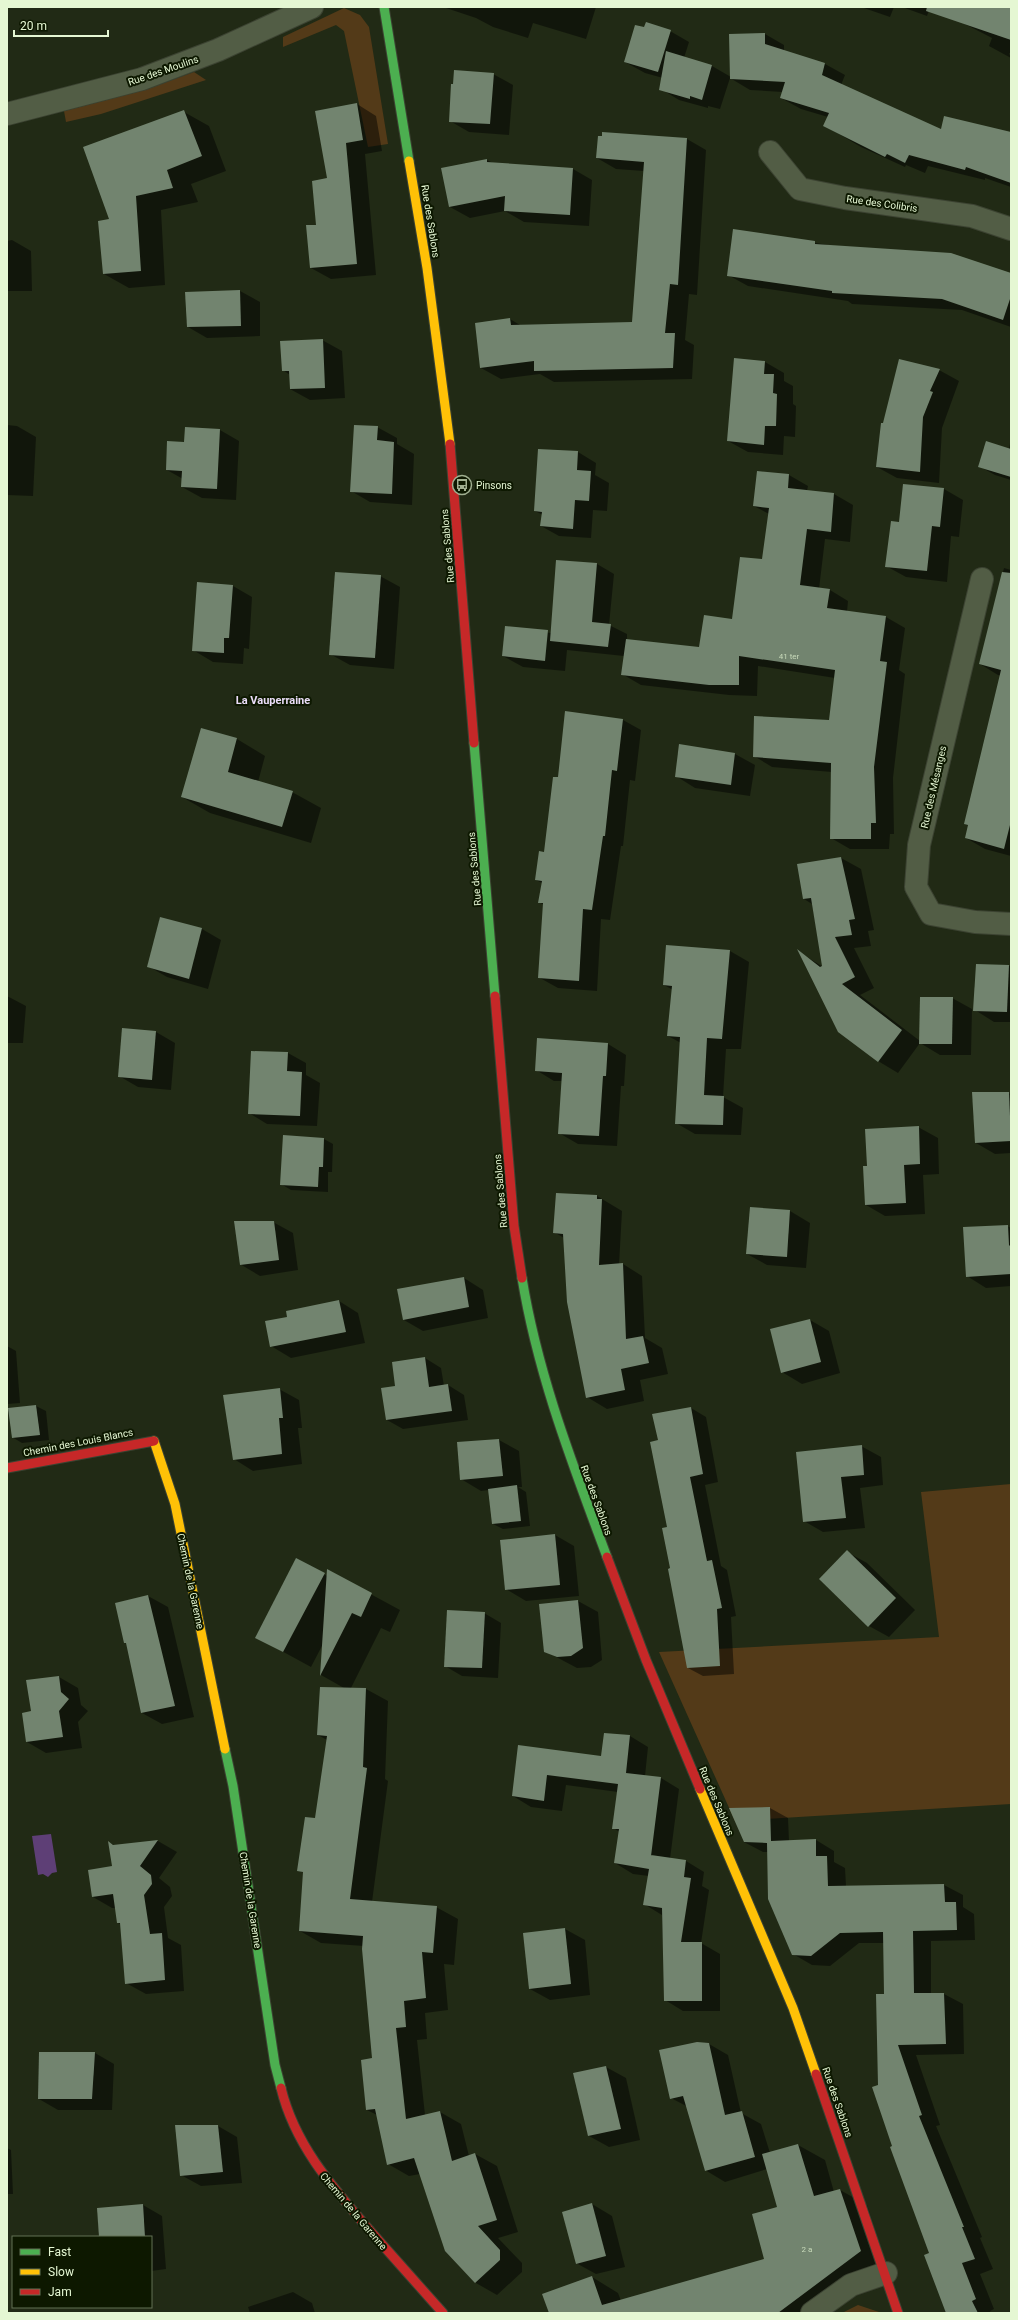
<svg xmlns="http://www.w3.org/2000/svg" width="1018" height="2320" viewBox="0 0 1018 2320" font-family="Roboto,sans-serif">
	<rect width="100%" height="100%" fill="#212a15"/>
	<g fill="#533a18">
		<polygon points="344,8 360,15 369,27 388,144 368,147 344,31 336,25 283,47 283,37"/>
		<polygon points="194,72 206,80 101,114 66,122 64,111 147,89"/>
		<polygon points="1011,1484 1011,1804 735,1821 659,1652 939,1637 921,1492"/>
		<polygon points="858,2305 879,2312 879,2313 842,2313"/>
	</g>
	<polygon fill="#5e3f76" points="51,1834 57,1872 52,1873 48,1877 43,1874 38,1875 32,1836"/>
	<g fill="#0007">
		<polygon points="443,7 596,7 586,39 533,23 528,38 493,27 476,18"/>
		<polygon points="861,7 894,7 890,17"/>
		<polygon points="902,7 930,7 927,16"/>
		<polygon points="967,7 1011,7 1011,54 1009,53 1011,58 989,46 992,38 961,22"/>
		<polygon points="645,28 670,31 689,42 684,58 712,66 731,77 765,34 784,45 784,51 825,64 845,75 841,85 942,130 1011,134 1011,187 985,178 985,180 928,166 925,173 906,165 905,167 861,147 824,125 828,117 801,109 781,98 783,92 750,90 730,78 720,109 708,106 708,108 679,100 661,89 663,78 645,73 625,62"/>
		<polygon points="493,74 513,85 509,135 469,132 450,121"/>
		<polygon points="357,104 376,116 382,151 365,154 376,275 331,279 311,268 317,226 328,179"/>
		<polygon points="184,112 209,126 226,171 191,184 198,202 161,210 165,285 129,288 104,274 110,220"/>
		<polygon points="603,133 687,139 706,150 697,295 689,294 685,340 694,345 692,379 554,382 540,374 501,379 481,368 510,319 520,325 633,323 644,171 616,169 597,158"/>
		<polygon points="487,160 495,164 573,169 592,180 589,226 524,222 505,211 470,218 450,207 442,169"/>
		<polygon points="734,230 1011,274 1011,327 962,310 852,304 848,301 748,286 728,275"/>
		<polygon points="12,240 31,251 32,291 7,291 7,241"/>
		<polygon points="240,291 260,302 260,336 207,338 188,327 186,293"/>
		<polygon points="322,340 342,351 345,398 310,400 290,389 290,375 283,370"/>
		<polygon points="765,362 784,373 784,381 793,386 793,404 796,406 795,437 784,436 783,455 748,452 728,441"/>
		<polygon points="939,370 959,381 942,428 939,483 897,478 877,467 883,424"/>
		<polygon points="7,425 17,426 36,437 33,496 7,495"/>
		<polygon points="377,427 397,438 397,444 414,454 412,505 370,502 351,491"/>
		<polygon points="220,430 239,441 236,500 202,498 182,487 183,479 167,470 185,444"/>
		<polygon points="1011,438 1011,480 995,475 979,466 1009,449"/>
		<polygon points="578,452 596,463 595,475 609,483 607,511 593,510 591,538 559,536 541,526 543,515 535,511"/>
		<polygon points="789,475 808,486 807,491 834,494 853,505 850,542 825,539 819,589 830,590 848,601 847,612 886,617 905,628 899,670 905,674 893,778 894,834 890,834 889,849 850,849 831,838 832,772 772,767 754,756 830,721 835,678 758,666 757,696 729,695 641,685 622,674 624,656 567,650 565,671 523,667 503,656 506,627 551,633 557,561 597,564 614,574 609,625 627,634 627,640 699,648 733,620 763,561 769,514 754,506"/>
		<polygon points="944,489 963,500 959,537 951,536 947,582 906,577 886,566 900,523"/>
		<polygon points="1004,568 1011,570 1011,678 998,675 980,664"/>
		<polygon points="380,576 400,587 394,669 350,665 330,654"/>
		<polygon points="233,586 252,597 249,649 244,648 243,664 213,662 193,650"/>
		<polygon points="1011,693 1011,856 985,849 966,838 969,826 965,824"/>
		<polygon points="623,720 641,730 635,781 630,780 623,846 621,846 610,920 601,919 597,991 558,988 540,978 544,905 539,902 542,883 536,880 545,853 559,778"/>
		<polygon points="202,729 237,739 265,756 258,782 292,792 321,808 311,843 210,813 182,797"/>
		<polygon points="680,745 735,754 755,765 750,796 695,788 676,776"/>
		<polygon points="841,858 861,869 874,930 868,931 871,946 854,948 874,988 860,995 920,1041 952,998 972,1009 971,1055 940,1055 920,1043 898,1073 878,1061 799,952 823,967 812,904 804,899 798,865"/>
		<polygon points="160,918 202,929 221,940 208,989 167,977 148,966"/>
		<polygon points="730,951 749,962 741,1049 726,1049 723,1097 743,1108 741,1135 695,1134 676,1123 681,1043 668,1036 673,990 664,985"/>
		<polygon points="977,965 1011,966 1011,1022 994,1022 975,1010"/>
		<polygon points="7,996 26,1006 23,1043 7,1043"/>
		<polygon points="156,1032 175,1043 171,1090 138,1087 119,1076"/>
		<polygon points="608,1044 626,1055 624,1086 621,1086 617,1146 578,1144 559,1133 562,1081 554,1081 536,1070"/>
		<polygon points="252,1052 288,1053 306,1063 306,1075 320,1083 317,1126 267,1124 249,1113"/>
		<polygon points="1009,1093 1011,1095 1011,1153 995,1154 976,1143"/>
		<polygon points="918,1127 938,1138 939,1174 923,1175 925,1214 885,1216 866,1205 868,1167"/>
		<polygon points="324,1139 333,1144 332,1172 328,1172 328,1192 291,1190 281,1184"/>
		<polygon points="597,1196 622,1211 619,1265 623,1264 642,1276 645,1338 662,1348 668,1374 640,1380 644,1401 607,1409 587,1397 564,1238 554,1232"/>
		<polygon points="751,1208 790,1211 810,1223 806,1268 767,1265 747,1254"/>
		<polygon points="273,1222 293,1233 298,1270 260,1276 240,1264"/>
		<polygon points="1007,1226 1011,1228 1011,1286 986,1288 967,1276"/>
		<polygon points="464,1278 483,1290 488,1318 423,1331 404,1320 398,1290"/>
		<polygon points="339,1301 358,1313 365,1343 291,1358 271,1346 288,1318"/>
		<polygon points="810,1320 829,1331 840,1373 802,1384 782,1372"/>
		<polygon points="7,1346 16,1351 20,1403 7,1404"/>
		<polygon points="425,1358 441,1368 444,1386 448,1385 464,1395 468,1420 403,1429 387,1420 396,1387"/>
		<polygon points="279,1389 299,1400 302,1428 298,1428 302,1464 253,1471 234,1459"/>
		<polygon points="36,1406 46,1411 49,1440 22,1443 12,1437"/>
		<polygon points="691,1408 706,1417 718,1482 705,1485 721,1566 727,1570 736,1616 731,1617 734,1674 703,1676 688,1668 672,1569 659,1441"/>
		<polygon points="499,1440 519,1451 522,1487 518,1487 526,1492 530,1526 503,1529 493,1524 489,1490 481,1491 461,1479 458,1443"/>
		<polygon points="861,1446 881,1457 883,1485 860,1488 865,1528 823,1532 804,1521"/>
		<polygon points="555,1535 574,1546 579,1596 526,1601 506,1589"/>
		<polygon points="847,1552 867,1563 915,1610 889,1637 869,1626 820,1579"/>
		<polygon points="296,1559 327,1576 328,1571 400,1610 390,1632 381,1628 351,1688 366,1689 388,1701 385,1779 388,1781 372,1902 436,1907 458,1919 454,1965 444,1964 448,2010 425,2013 427,2039 417,2040 425,2115 440,2112 461,2124 469,2156 475,2154 497,2166 518,2232 498,2238 522,2263 522,2272 497,2295 476,2283 446,2250 420,2174 409,2176 388,2164 377,2115 367,2110 373,2059 364,1946 321,1943 300,1931 304,1873 299,1870 316,1819 327,1740 318,1735 344,1688 321,1675 323,1644 311,1667 256,1637"/>
		<polygon points="148,1596 168,1607 194,1717 162,1724 142,1713 128,1644 125,1643 116,1603"/>
		<polygon points="578,1601 598,1612 602,1660 591,1667 577,1668 545,1651 540,1604"/>
		<polygon points="484,1613 501,1623 498,1678 462,1676 445,1666"/>
		<polygon points="59,1677 78,1688 81,1705 88,1711 78,1722 82,1748 46,1753 27,1742 32,1712"/>
		<polygon points="605,1734 630,1736 648,1747 645,1776 661,1778 679,1789 670,1859 686,1861 704,1872 702,1886 709,1890 701,1943 720,1954 720,2011 683,2011 665,2000 662,1915 644,1904 649,1876 633,1874 615,1863 620,1832 613,1828 618,1792 566,1785 562,1811 531,1807 513,1796 519,1746 602,1757"/>
		<polygon points="770,1808 788,1818 789,1841 816,1840 834,1851 834,1862 845,1868 846,1886 944,1885 963,1895 963,1907 974,1914 975,1940 931,1941 931,1994 944,1994 963,2004 964,2054 916,2055 940,2125 936,2126 982,2237 980,2238 993,2269 980,2274 994,2309 990,2311 991,2313 947,2313 930,2254 894,2146 879,2085 885,1995 884,1943 859,1943 830,1966 812,1965 793,1954 768,1852 763,1852 744,1842"/>
		<polygon points="158,1841 177,1852 159,1878 170,1887 172,1896 164,1907 168,1938 181,1945 184,1991 146,1994 126,1983 122,1925 118,1923 116,1908 112,1908 93,1897 114,1867 110,1843 115,1846"/>
		<polygon points="565,1929 585,1940 590,1995 550,2000 530,1989 524,1934"/>
		<polygon points="709,2044 728,2055 741,2113 761,2124 770,2153 798,2145 825,2160 834,2192 840,2190 867,2205 887,2266 826,2313 550,2313 592,2277 618,2293 623,2306 765,2260 778,2208 767,2169 725,2182 705,2170 688,2107 671,2098"/>
		<polygon points="40,2053 95,2053 114,2064 112,2110 58,2110 39,2099"/>
		<polygon points="606,2067 626,2078 640,2140 609,2147 589,2136"/>
		<polygon points="218,2126 237,2137 242,2183 201,2186 181,2175"/>
		<polygon points="7,2148 11,2150 13,2194 7,2194"/>
		<polygon points="592,2204 612,2216 625,2267 596,2274 576,2263"/>
		<polygon points="143,2205 162,2216 166,2269 151,2271 151,2237 100,2237"/>
		<polygon points="293,2292 312,2303 315,2313 250,2313 248,2307"/>
	</g>
	<g fill="#72846f">
		<polygon points="927,7 1011,7 1011,40 926,11"/>
		<polygon points="646,22 671,30 658,72 624,62 635,25 644,27"/>
		<polygon points="765,33 765,44 825,63 822,75 941,129 944,116 1011,132 1011,183 966,167 965,170 909,155 905,163 887,154 885,157 823,126 829,113 780,98 785,82 730,79 729,34"/>
		<polygon points="666,51 712,65 702,100 690,96 690,99 659,90"/>
		<polygon points="454,70 494,73 490,124 449,122 451,84 453,84"/>
		<polygon points="357,103 363,140 346,143 357,264 310,268 306,225 316,225 312,181 327,178 315,111"/>
		<polygon points="184,110 202,156 167,170 173,188 136,196 141,271 103,274 98,221 109,219 83,147"/>
		<polygon points="602,132 687,138 678,285 670,284 665,333 675,333 673,368 534,371 534,361 480,368 475,323 510,318 511,325 632,322 644,162 596,158 598,136 602,136"/>
		<polygon points="487,159 487,162 573,168 570,215 504,211 505,196 449,207 441,168"/>
		<polygon points="733,229 815,241 815,244 951,253 1011,273 1011,296 1003,320 942,299 832,293 832,291 727,276"/>
		<polygon points="240,290 241,326 187,327 185,292"/>
		<polygon points="323,339 325,388 290,389 289,371 282,371 280,341"/>
		<polygon points="734,358 765,361 764,374 774,374 773,393 777,394 776,426 765,426 764,445 727,441"/>
		<polygon points="899,359 940,369 930,391 933,392 923,417 920,472 876,467 881,423 883,423"/>
		<polygon points="354,425 378,426 377,440 394,442 392,494 350,492"/>
		<polygon points="185,427 220,429 217,489 181,487 182,471 166,470 167,441 184,442"/>
		<polygon points="986,441 1011,449 1011,477 978,467"/>
		<polygon points="538,449 578,451 577,470 591,471 589,501 575,500 573,529 540,526 542,512 534,511"/>
		<polygon points="757,471 789,474 788,488 834,493 831,532 807,529 800,585 830,589 827,608 886,616 880,661 887,662 874,767 876,823 871,823 871,839 830,839 831,763 753,757 754,716 829,720 835,670 739,656 739,685 709,685 621,675 626,639 699,647 704,615 732,619 740,557 762,559 769,508 753,506"/>
		<polygon points="903,484 944,488 940,527 932,526 927,571 885,567 891,521 899,522"/>
		<polygon points="556,560 597,563 592,622 611,624 608,647 550,641"/>
		<polygon points="335,572 381,575 375,658 329,655"/>
		<polygon points="1002,572 1011,573 1011,821 1004,849 965,838 968,825 964,824 1001,670 979,664"/>
		<polygon points="197,582 233,585 229,638 224,638 224,653 192,651"/>
		<polygon points="505,626 548,630 545,661 502,656"/>
		<polygon points="565,711 623,719 617,771 612,770 605,836 603,836 592,910 583,909 579,981 538,978 543,903 538,903 542,881 535,880 539,851 544,852 553,777 558,777"/>
		<polygon points="201,728 237,738 228,772 293,791 282,827 181,797"/>
		<polygon points="679,744 735,753 731,785 675,777"/>
		<polygon points="841,857 855,919 849,920 852,935 835,937 855,977 842,984 902,1030 878,1062 838,1032 797,949 820,967 822,966 811,898 803,899 797,864"/>
		<polygon points="160,917 202,928 189,979 147,967"/>
		<polygon points="666,945 730,950 722,1039 707,1038 704,1095 724,1096 723,1125 675,1124 680,1037 667,1036 672,986 663,985"/>
		<polygon points="976,964 1009,965 1007,1012 973,1011"/>
		<polygon points="920,997 953,997 952,1044 919,1044"/>
		<polygon points="122,1028 156,1031 152,1080 118,1077"/>
		<polygon points="537,1038 608,1043 606,1076 603,1076 599,1136 558,1134 562,1073 535,1071"/>
		<polygon points="251,1051 288,1052 287,1071 302,1072 300,1116 248,1114"/>
		<polygon points="972,1092 1009,1092 1011,1141 975,1143"/>
		<polygon points="919,1126 920,1164 904,1165 906,1203 865,1205 863,1166 867,1166 865,1129"/>
		<polygon points="283,1135 324,1138 323,1167 319,1167 318,1187 280,1185"/>
		<polygon points="556,1193 597,1195 597,1199 602,1199 599,1265 623,1263 626,1339 643,1336 649,1363 621,1369 625,1390 586,1398 567,1302 563,1234 553,1233"/>
		<polygon points="750,1207 790,1210 787,1257 746,1254"/>
		<polygon points="234,1221 274,1221 279,1260 240,1265"/>
		<polygon points="1008,1225 1009,1245 1011,1247 1011,1274 966,1277 963,1227"/>
		<polygon points="464,1277 469,1307 403,1320 397,1289"/>
		<polygon points="339,1300 346,1332 270,1347 265,1321 287,1317 286,1311"/>
		<polygon points="810,1319 821,1362 781,1373 770,1329"/>
		<polygon points="425,1357 429,1387 448,1384 452,1411 386,1420 381,1388 395,1386 392,1362"/>
		<polygon points="280,1388 283,1418 279,1418 282,1454 233,1460 223,1395"/>
		<polygon points="36,1405 40,1435 12,1438 8,1408"/>
		<polygon points="691,1407 703,1474 690,1477 707,1561 712,1560 722,1608 717,1609 720,1666 687,1668 668,1569 670,1568 662,1528 667,1527 650,1442 658,1440 652,1414"/>
		<polygon points="499,1439 503,1476 460,1480 457,1442"/>
		<polygon points="862,1445 864,1475 841,1477 846,1518 803,1522 796,1452"/>
		<polygon points="517,1485 521,1521 492,1524 488,1489"/>
		<polygon points="555,1534 560,1585 505,1590 500,1540"/>
		<polygon points="847,1550 896,1598 868,1627 819,1579"/>
		<polygon points="296,1558 325,1573 283,1652 255,1638"/>
		<polygon points="327,1569 372,1593 361,1617 352,1613 320,1676"/>
		<polygon points="148,1595 175,1706 141,1713 126,1643 124,1643 115,1603"/>
		<polygon points="578,1600 583,1648 571,1656 557,1657 544,1652 539,1604"/>
		<polygon points="447,1610 485,1612 482,1668 444,1667"/>
		<polygon points="59,1676 61,1692 69,1699 59,1711 63,1737 26,1742 22,1713 31,1711 26,1680"/>
		<polygon points="320,1687 366,1688 363,1767 367,1768 350,1899 437,1906 433,1953 422,1952 426,1998 404,2001 406,2027 396,2028 406,2119 440,2111 452,2161 475,2153 497,2220 478,2226 500,2250 500,2260 475,2283 445,2251 414,2158 387,2165 375,2109 366,2110 361,2060 372,2058 362,1949 363,1936 299,1931 303,1872 297,1871 305,1817 315,1818 327,1736 317,1735"/>
		<polygon points="604,1733 630,1735 626,1773 661,1777 650,1864 651,1855 686,1860 684,1877 691,1878 681,1942 702,1942 702,2001 664,2001 662,1908 643,1905 649,1869 614,1863 619,1829 612,1829 618,1784 547,1775 544,1801 512,1796 518,1745 601,1756"/>
		<polygon points="770,1807 771,1841 816,1839 816,1856 827,1856 828,1886 944,1884 945,1902 956,1902 957,1930 913,1931 914,1993 944,1993 946,2044 898,2045 922,2115 919,2116 964,2227 962,2227 975,2259 962,2263 976,2299 972,2301 978,2313 946,2313 924,2255 929,2253 890,2147 892,2146 872,2087 878,2085 876,1994 884,1994 883,1932 840,1933 811,1956 792,1955 768,1899 767,1843 744,1842 729,1808"/>
		<polygon points="158,1840 140,1866 151,1875 152,1884 144,1895 150,1934 162,1933 165,1980 125,1984 120,1923 117,1923 113,1894 92,1897 88,1870 112,1866 108,1841 113,1845"/>
		<polygon points="565,1928 571,1984 529,1989 523,1933"/>
		<polygon points="697,2042 709,2043 725,2115 742,2111 755,2157 705,2171 683,2096 670,2099 659,2050"/>
		<polygon points="39,2052 95,2052 92,2099 38,2099"/>
		<polygon points="606,2066 621,2129 588,2136 573,2073"/>
		<polygon points="175,2125 218,2125 223,2172 180,2176"/>
		<polygon points="798,2144 814,2196 840,2189 861,2251 778,2313 549,2313 542,2294 592,2276 602,2305 764,2259 752,2214 777,2207 762,2154"/>
		<polygon points="592,2203 606,2256 576,2264 562,2212"/>
		<polygon points="143,2204 145,2237 99,2237 97,2208"/>
	</g>
	<g fill="none" stroke-linecap="round" stroke-linejoin="round">
		<defs>
			<g id="street">
				<polyline points="7,114 142,79 218,50 312,7"/>
				<polyline points="770,152 800,189 845,198 972,216 1011,229"/>
				<polyline points="982,579 919,845 916,887 931,914 975,922 1011,924"/>
				<polyline points="812,2313 851,2285 886,2273"/>
			</g>
			<g id="fast">
				<polyline points="384,7 409,161"/>
				<polyline points="474,743 495,996"/>
				<path d="M522 1278C538 1376 573 1465 607 1557"/>
				<polyline points="225,1749 233,1786 275,2065 281,2088"/>
			</g>
			<g id="slow">
				<polyline points="409,161 427,268 450,444"/>
				<polyline points="154,1441 175,1504 225,1749"/>
				<polyline points="700,1789 793,2008 816,2074"/>
			</g>
			<g id="jam">
				<polyline points="450,444 474,743"/>
				<polyline points="495,996 514,1226 522,1278"/>
				<polyline points="7,1468 154,1441"/>
				<polyline points="607,1557 646,1660 700,1789"/>
				<polyline points="816,2074 898,2313"/>
				<path d="M281 2088C295 2146 334 2189 372 2233 396 2260 419 2286 443 2313"/>
			</g>
		</defs>
		<use href="#street" stroke="#3c4332" stroke-width="24"/>
		<use href="#fast" stroke="#3c4332" stroke-width="11"/>
		<use href="#slow" stroke="#3c4332" stroke-width="11"/>
		<use href="#jam" stroke="#3c4332" stroke-width="11"/>
		<use href="#street" stroke="#525d45" stroke-width="22"/>
		<use href="#fast" stroke="#4caf50" stroke-width="9"/>
		<use href="#slow" stroke="#ffc107" stroke-width="9"/>
		<use href="#jam" stroke="#c62828" stroke-width="9"/>
	</g>
	<defs>
		<symbol id="bus-ring" viewBox="-11 -11 22 22"><circle r="9.5" fill="#0d1800" stroke="#a0af90" stroke-width="1.5"/><path d="M-5-6H5V4H4V6H2V4H-2V6H-4V4H-5ZM-3.5-4V0h7V-4ZM-3.5 1.2v1.5H-2V1.2ZM2 1.2v1.5H3.5V1.2Z" fill="#a0af90"/></symbol>
	</defs>
	<g fill-rule="evenodd">
		<use href="#bus-ring" x="451" y="474" width="22" height="22"/>
	</g>
	<g text-anchor="middle" stroke-width="4" stroke-linejoin="round" paint-order="stroke">
		<g font-size="8" fill="#c8daba">
			<text x="789" y="659">41 ter</text>
			<text x="807" y="2252">2 a</text>
		</g>
		<g font-size="10" fill="#e5f7d3" stroke="#0d1800">
			<text transform="translate(163 70) rotate(-19)" y="4">Rue des Moulins</text>
			<text transform="translate(882 203) rotate(8)" y="4">Rue des Colibris</text>
			<text transform="translate(431 221) rotate(81)" y="4">Rue des Sablons</text>
			<text transform="translate(447 546) rotate(-95)" y="4">Rue des Sablons</text>
			<text transform="translate(933 787) rotate(-77)" y="4">Rue des Mésanges</text>
			<text transform="translate(474 869) rotate(-95)" y="4">Rue des Sablons</text>
			<text transform="translate(500 1191) rotate(-95)" y="4">Rue des Sablons</text>
			<text transform="translate(78 1442) rotate(-11)" y="4">Chemin des Louis Blancs</text>
			<text transform="translate(597 1500) rotate(70)" y="4">Rue des Sablons</text>
			<text transform="translate(191 1581) rotate(78)" y="4">Chemin de la Garenne</text>
			<text transform="translate(717 1801) rotate(67)" y="4">Rue des Sablons</text>
			<text transform="translate(251 1900) rotate(81)" y="4">Chemin de la Garenne</text>
			<text transform="translate(838 2102) rotate(71)" y="4">Rue des Sablons</text>
			<text transform="translate(354 2211) rotate(50)" y="4">Chemin de la Garenne</text>
		</g>
		<g font-size="10" fill="#e5f7d3" stroke="#0d1800" text-anchor="start">
			<text x="476" y="489">Pinsons</text>
		</g>
		<g font-size="11" font-weight="bold" fill="#ebddf9" stroke="#0d1800">
			<text x="273" y="704">La Vauperraine</text>
		</g>
	</g>
	<rect width="1018" height="2320" fill="none" stroke="#e5f7d3" stroke-width="16"/>
	<rect x="12" y="2236" width="140" height="72" fill="#0d1800" stroke="#637154"/>
	<rect x="20" y="2249" width="20" height="6" fill="#4caf50" stroke="#637154"/>
	<text x="48" y="2256" font-size="12" fill="#e5f7d3">Fast</text>
	<rect x="20" y="2269" width="20" height="6" fill="#ffc107" stroke="#637154"/>
	<text x="48" y="2276" font-size="12" fill="#e5f7d3">Slow</text>
	<rect x="20" y="2289" width="20" height="6" fill="#c62828" stroke="#637154"/>
	<text x="48" y="2296" font-size="12" fill="#e5f7d3">Jam</text>
	<path d="M14 30v6h94v-6" fill="none" stroke="#e5f7d3" stroke-width="2"/>
	<text x="20" y="30" font-size="12" fill="#e5f7d3" stroke="#0d1800" stroke-width="3" paint-order="stroke">20 m</text>
</svg>
